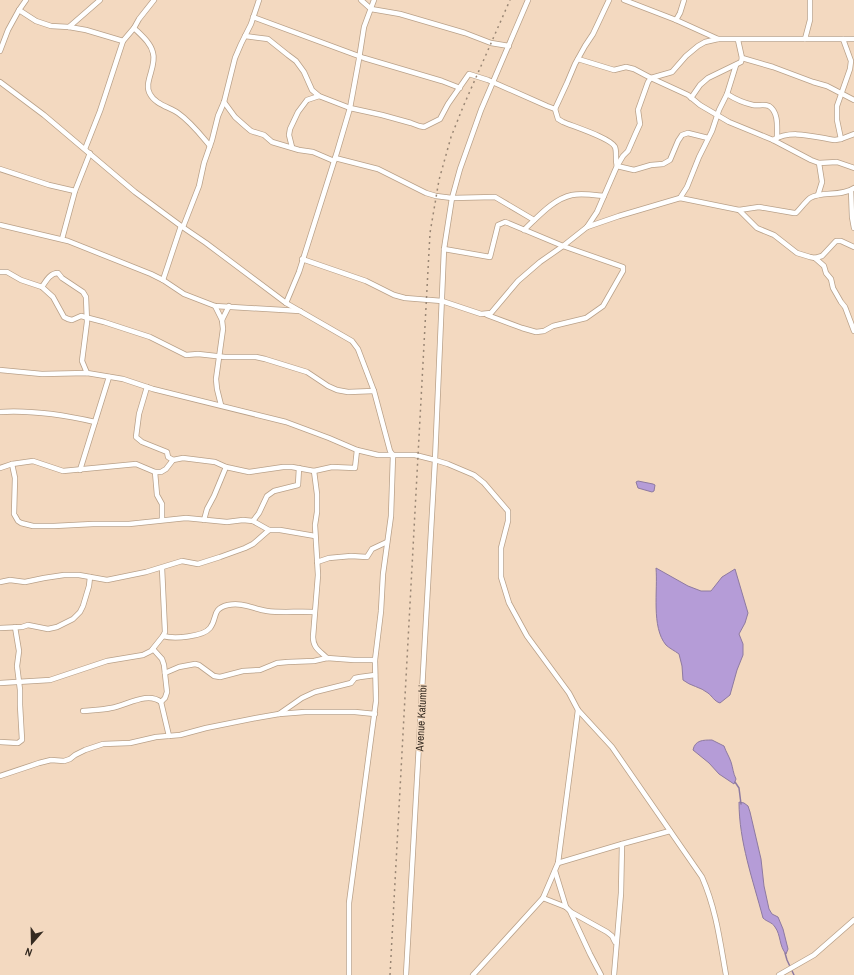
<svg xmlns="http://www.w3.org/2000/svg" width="854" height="975" viewBox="0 0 854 975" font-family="'Archivo Narrow',sans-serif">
	<rect width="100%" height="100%" fill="#f3d9c0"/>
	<g fill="#b59cd7" stroke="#8e7aa0">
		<polygon points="638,481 653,484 655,485 654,491 652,492 638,488 636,482"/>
		<path d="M656 568 688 586 701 591H711L722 577 735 569 748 613 745 623 739 634 743 644V655L737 670 730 695 720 703C714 701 713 697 708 693 701 687 690 686 683 680L682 666 679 654C675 651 669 648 666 645 651 627 658 590 656 568Z"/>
		<path d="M712 740 724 746C726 752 729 756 731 762 733 768 733 773 736 779L734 784 719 774 709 763 693 750C695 740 703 740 712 740Z"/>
		<path d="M739 802 744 803 748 806 750 812 761 859 764 886 769 909 772 914 778 917 783 929 788 949 786 954C779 946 781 935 775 927 772 922 767 922 763 918 753 880 739 842 739 802Z"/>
	</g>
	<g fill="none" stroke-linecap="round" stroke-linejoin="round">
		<g stroke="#8e7aa0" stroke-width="1.5">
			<polyline points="735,782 739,788 741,804"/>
			<polyline points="785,953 787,960 794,975"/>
		</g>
		<defs>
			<g id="minor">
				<polyline points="361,0 371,9 400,14 465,33 491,43 509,46"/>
				<path d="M528 0 481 110 460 169 452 198 444 249 435 460 448 464 474 475 484 483 508 511V521L501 548V577L509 603 527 636 569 693 578 710 612 747 702 877C716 909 720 941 726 975"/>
				<polyline points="624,0 676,20 718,39"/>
				<polyline points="19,10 36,21 51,26 69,27 86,30 123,41"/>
				<polyline points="253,17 364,58 442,81 460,88"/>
				<polyline points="676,20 680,13 684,0"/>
				<polyline points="69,27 100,0"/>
				<path d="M134 28C141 35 151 43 153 53 157 66 143 83 150 94 155 104 169 107 178 113 191 122 200 134 210 146"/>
				<polyline points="245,36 268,39 288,55 296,61 304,72 312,90 319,96 350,108 382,115 411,123 419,126 424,127 440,119 448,104 469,74 488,80 547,106 555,109 567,83 575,64 585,46 593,34 609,0"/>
				<polyline points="805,39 810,20 810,0"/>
				<polyline points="0,51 8,30 19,10 26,0"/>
				<polyline points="742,58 773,67 813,82 827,86 854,100"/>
				<polyline points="578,59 614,70 626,67 634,69 651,78 688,95 700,105 729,122 773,140 811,160 819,163 837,162 854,168"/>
				<polyline points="0,82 44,115 135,192 181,226 206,243 286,303 352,341 358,349 374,391 390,451 393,455 391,516 383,574 381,611 375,660 376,701 349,903 349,975"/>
				<path d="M727 94C735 99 744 103 753 105 758 106 764 104 769 106 779 112 777 128 777 138"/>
				<polyline points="691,98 700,85 708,78 741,62 742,58 738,40"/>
				<polyline points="224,102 235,117 244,125 251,131 264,135 272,142 299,150 313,152 334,161"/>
				<path d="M555 109 558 119 563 122C572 126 611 138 615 147 617 152 615 160 617 166L634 170 651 165 663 164 670 160 678 141 682 135 688 133 708 138"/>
				<polyline points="841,139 837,120 837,106 850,69 851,61 843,39"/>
				<path d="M773 140C792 129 814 137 835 140L841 139 854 134"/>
				<polyline points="292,147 289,135 290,129 298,112 307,100 319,96"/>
				<polyline points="85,149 100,111 123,41 134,28 139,19 154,0"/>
				<polyline points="335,158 378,169 426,193 436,196 452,198 495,197 534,220"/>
				<polyline points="0,169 49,185 75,191"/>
				<polyline points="851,190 852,217 854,228"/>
				<polyline points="818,195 822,182 819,163"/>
				<polyline points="680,198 687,187 699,157 712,131 719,110 727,94 736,65"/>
				<path d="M739 210 759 207 794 213H796C801 208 805 202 810 198 822 191 841 197 854 188"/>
				<polyline points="0,225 68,241 151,274 163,280 184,294 215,306 300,311"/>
				<polyline points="183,227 199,186 204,163 212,140 218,116 224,102 235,58 241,44 251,24 259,0"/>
				<polyline points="587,227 619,216 680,198 739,210 757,228 774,235 797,253 810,257 815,258 822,256 836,241 841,241 854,247"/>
				<path d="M524 230C538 217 553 199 572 195 582 193 594 195 604 196"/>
				<polyline points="62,239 75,191 90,153"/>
				<polyline points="444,249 490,257 498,225 505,222 508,223 563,246 623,267 623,271 603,306 586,318 553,326 544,331 536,332 522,328 487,315"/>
				<polyline points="815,258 824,266 826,273 831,279 833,288 841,302 845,307 854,331"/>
				<polyline points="302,259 366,281 394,295 405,298 442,301 481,314 491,313 518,281 540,262 563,246 587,227 597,212 617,166 623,156 628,151 635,135 640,124 638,110 648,82 651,78 672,72 686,56 698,46 705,42 718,39 854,39"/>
				<polyline points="0,272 7,272 21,280 42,287 53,297 64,317 68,319 72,320 81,316 104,322 150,337 186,355 198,354 225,357 256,357 265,359 307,372 328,386 337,390 348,392 374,391"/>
				<polyline points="163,280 181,226"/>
				<path d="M42 287C46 281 50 273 58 273L62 278 83 292 86 297 87 322 82 361 87 373"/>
				<polyline points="286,303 299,272 337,152 350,108 359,59 364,27 374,0"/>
				<polyline points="215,306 222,320 223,329 216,379 217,389 221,405"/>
				<polyline points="222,320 229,306"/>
				<polyline points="0,370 42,374 87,373 123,379 153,389 286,422 329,438 357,450 378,455 415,455 435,460 406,975"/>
				<polyline points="147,387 139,414 136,437 142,442 167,452 168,457 173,460"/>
				<path d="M0 412C32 410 64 415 95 422"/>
				<polyline points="12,464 15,478 14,514 18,521 21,523 33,526 54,526 93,524 129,524 186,518 227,522 243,520 253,521 269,530"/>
				<polyline points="0,468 12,464 33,461 63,471 136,464 155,472 161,472 166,469 173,460 183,458 215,462 226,467 249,472 283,467 292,467 314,471 332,467 355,468 357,450"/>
				<polyline points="80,470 109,377"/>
				<path d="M314 471 317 494V512L315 525 318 575 313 637C313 648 320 651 327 658"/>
				<polyline points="155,472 157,495 162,504 162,520"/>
				<polyline points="204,520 207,509 214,496 226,467"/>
				<polyline points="253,521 259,513 267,496 274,491 298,485 299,468"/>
				<polyline points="317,562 329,558 351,556 367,557 372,549 387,542"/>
				<polyline points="0,582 10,580 25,582 44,578 64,575 79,575 107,580 146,572 182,561 198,564 220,557 245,548 253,544 269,530 280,530 315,536"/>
				<polyline points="0,628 22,627 28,625 48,629 57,627 73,619 80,612 83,606 89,586 90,577"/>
				<path d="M163 636C174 639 203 637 210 628 218 618 211 609 228 605 243 602 253 609 267 611 282 613 298 611 314 612"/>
				<polyline points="153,649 162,659 164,665 167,692 165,698 161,702"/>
				<polyline points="165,673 179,667 195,664 199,665 214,676 220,677 243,671 260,670 277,663 288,662 314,661 327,658 354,660 375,660"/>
				<polyline points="0,683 50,680 107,661 143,655 151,651 163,636 165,632 162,568"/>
				<path d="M83 711C92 710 102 710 111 708 126 706 147 691 161 702L169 736"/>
				<polyline points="279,714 302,698 315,692 351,683 355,678 360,677 375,675"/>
				<polyline points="0,742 18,743 22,740 20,705 20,690 17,666 19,651 15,627"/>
				<polyline points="0,776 39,763 51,760 64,761 70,759 75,755 85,750 103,744 130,743 156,737 180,735 206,728 256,718 279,714 305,712 355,712 375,714"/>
				<polyline points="558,863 622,844 670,831"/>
				<polyline points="555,871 566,907"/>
				<polyline points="543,898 566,907 570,911 590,954 601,975"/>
				<polyline points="571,912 607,932 612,936 615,942"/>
				<polyline points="473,975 543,898 558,863 578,710"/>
				<polyline points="614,975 621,893 622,844"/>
				<polyline points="779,975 814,955 854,920"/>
			</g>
		</defs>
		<use href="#minor" stroke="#b9a189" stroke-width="6"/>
		<use href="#minor" stroke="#fff" stroke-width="4.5"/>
		<polyline stroke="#998674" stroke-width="1.5" stroke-dasharray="2 4" stroke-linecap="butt" points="390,975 430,233 439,180 451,137 463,107 510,0"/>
	</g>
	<g text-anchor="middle" stroke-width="3" stroke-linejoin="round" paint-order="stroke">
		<g font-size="11" fill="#342a20" stroke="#f3d9c0">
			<text transform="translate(421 718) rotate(-87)" y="4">Avenue Katumbi</text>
		</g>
	</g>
	<g transform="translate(32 943) rotate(200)" stroke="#f3d9c0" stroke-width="3" paint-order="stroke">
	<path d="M0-3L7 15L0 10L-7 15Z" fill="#342a20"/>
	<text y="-6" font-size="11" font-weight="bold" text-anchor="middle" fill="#342a20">N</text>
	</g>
</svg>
